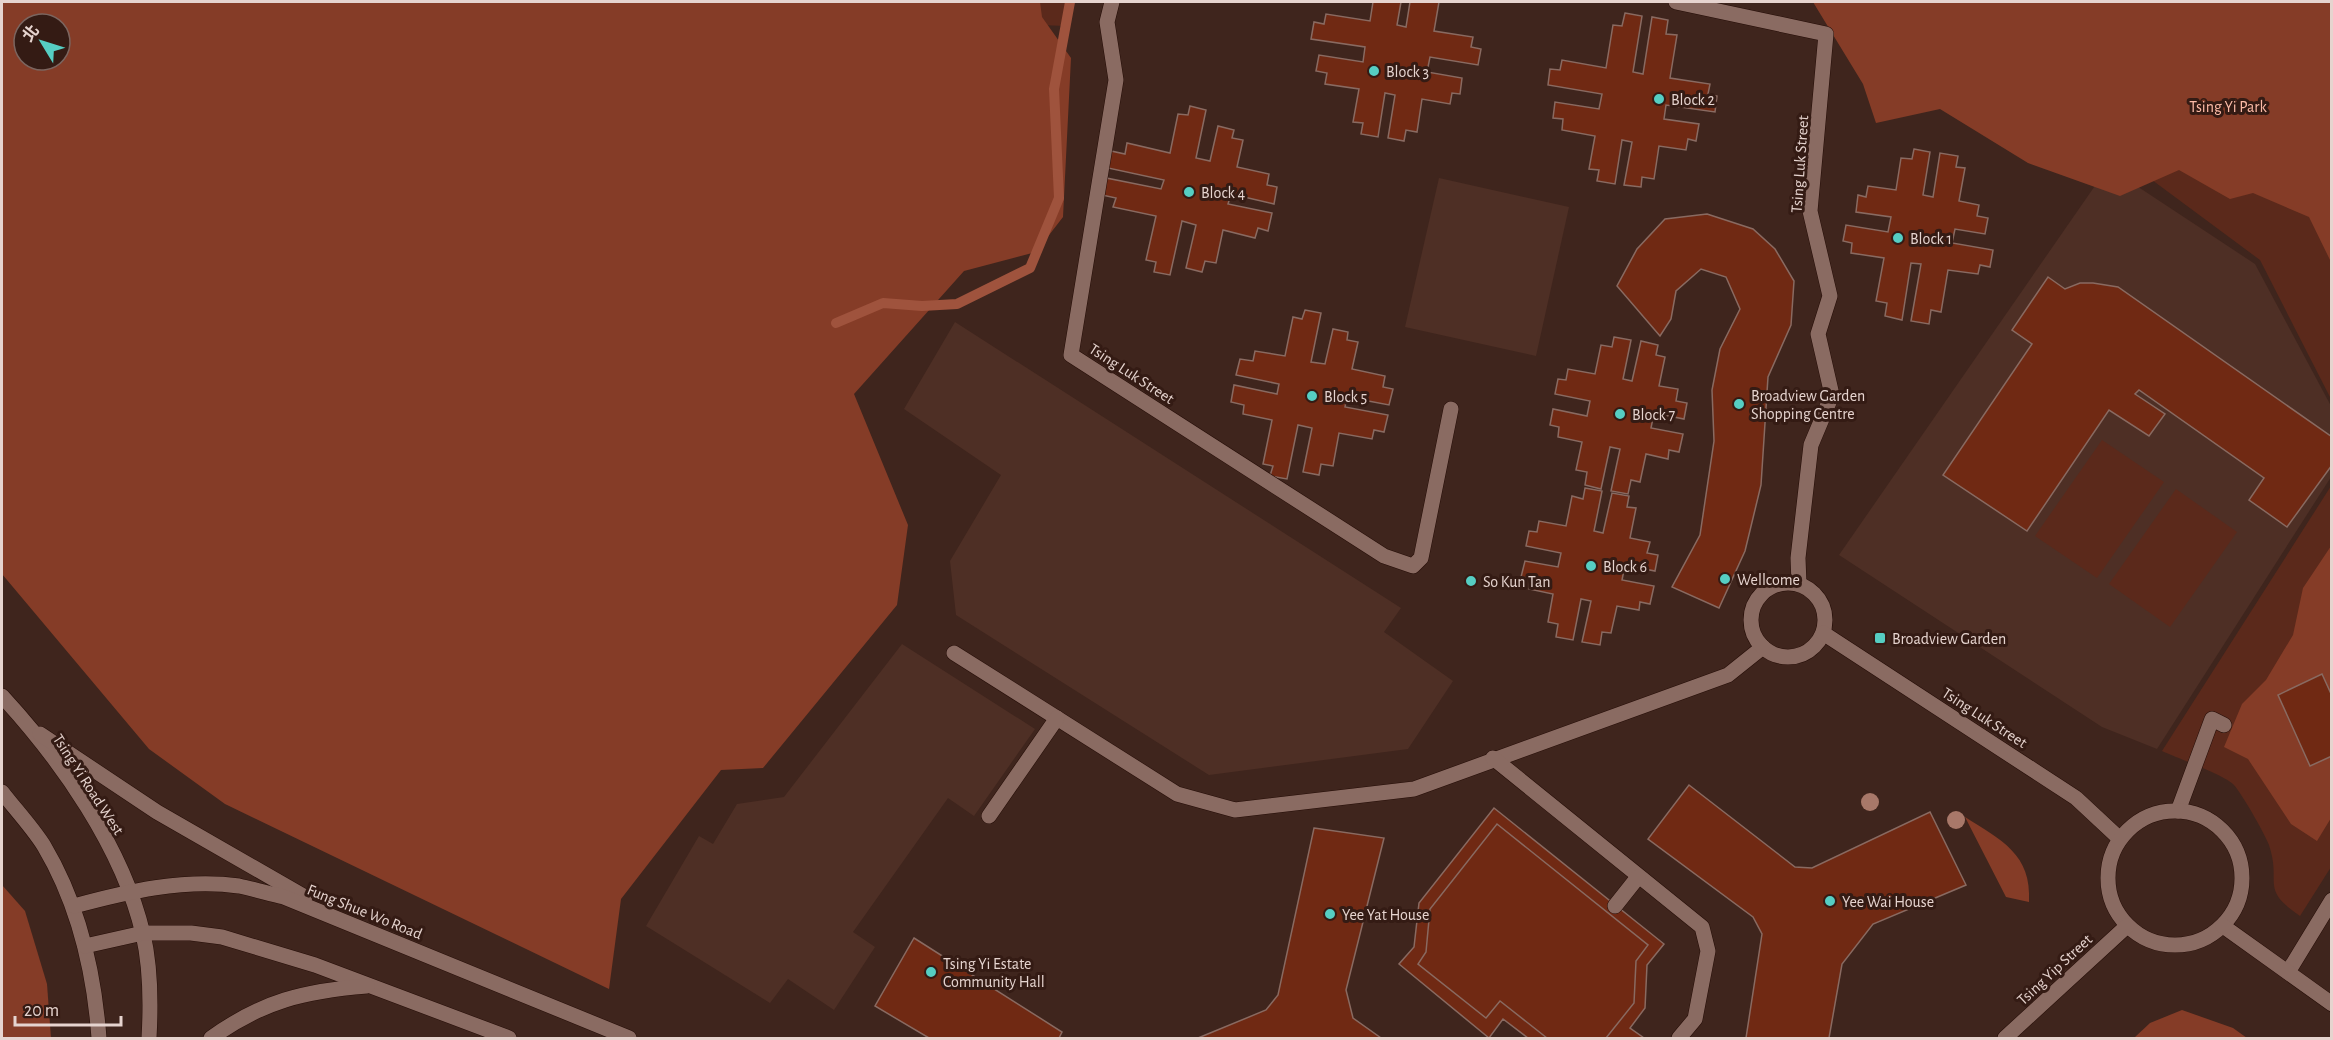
<svg xmlns="http://www.w3.org/2000/svg" width="2333" height="1040" viewBox="0 0 2333 1040" font-family="'Alegreya Sans','Noto Sans TC',sans-serif">
	<rect width="100%" height="100%" fill="#3f251d"/>
	<g fill="#4e2f25">
		<polygon points="2108,167 2255,264 2331,406 2331,477 2157,749 2102,727 1839,555"/>
		<polygon points="1439,178 1569,207 1536,356 1405,327"/>
		<polygon points="955,322 1401,608 1384,632 1453,681 1408,749 1209,775 956,615 950,561 1001,475 904,409"/>
		<polygon points="902,644 1035,729 974,816 948,798 853,932 875,947 834,1010 788,979 770,1003 646,926 699,836 713,844 737,804 784,797"/>
	</g>
	<g fill="#5b291b">
		<polygon points="962,2 1070,2 1066,26 1040,25"/>
		<polygon points="2331,2 2331,399 2260,260 2090,134"/>
		<polygon points="2102,440 2164,482 2097,578 2035,536"/>
		<path d="M2331 486V867L2300 916C2259 888 2282 884 2269 845 2265 834 2242 794 2234 785 2225 775 2177 758 2162 751Z"/>
		<polygon points="2176,489 2237,532 2170,627 2109,584"/>
	</g>
	<g fill="#853c27" fill-rule="evenodd">
		<path d="M2 2H1040L1042 17 1071 58 1063 217 1036 252 964 271 854 394 908 525 897 605 763 768 721 770 621 899 609 989 225 804 149 749 2 574ZM24 24H60V60H24Z"/>
		<polygon points="1813,2 2331,2 2331,262 2309,217 2253,193 2230,199 2179,170 2120,196 2028,163 1940,109 1876,123 1863,84"/>
		<polygon points="2331,546 2331,818 2317,841 2291,824 2248,759 2224,747 2242,704 2266,680 2293,635 2303,588"/>
		<path d="M1965 817C2001 840 2032 854 2029 902L2006 897Z"/>
		<polygon points="2,885 25,911 47,984 51,1038 2,1038"/>
		<polygon points="2182,1010 2233,1028 2247,1038 2134,1038 2150,1023"/>
	</g>
	<g fill="none" stroke-linecap="round" stroke-linejoin="round">
		<polyline stroke="#9f533d" stroke-width="10" points="836,323 883,303 922,306 957,304 1030,268 1059,198 1054,89 1070,2"/>
	</g>
	<g fill="#702913" stroke="#896a61" stroke-width="1.5">
		<polygon points="1373,2 1401,2 1397,25 1406,27 1410,2 1439,2 1434,31 1473,37 1471,47 1481,49 1478,65 1430,57 1427,72 1462,78 1460,94 1452,93 1450,104 1422,99 1417,132 1406,130 1404,141 1388,138 1395,95 1385,93 1378,137 1361,134 1363,123 1353,122 1359,89 1325,84 1327,73 1316,71 1319,55 1363,62 1365,47 1311,39 1314,22 1324,24 1326,14 1370,21"/>
		<polygon points="1625,13 1642,16 1633,72 1643,74 1652,17 1668,20 1666,34 1677,35 1670,78 1710,84 1708,94 1717,96 1715,112 1666,105 1664,119 1699,124 1696,141 1688,139 1686,150 1659,146 1654,179 1642,177 1641,187 1624,185 1632,142 1622,140 1615,184 1597,181 1599,170 1589,169 1595,136 1562,130 1563,119 1553,118 1555,102 1599,109 1602,94 1548,85 1550,69 1560,70 1562,60 1606,68 1613,25 1622,26"/>
		<polygon points="1190,106 1206,110 1196,158 1210,161 1218,126 1234,130 1232,138 1243,140 1237,167 1269,174 1267,185 1277,187 1274,204 1231,194 1228,204 1272,213 1268,231 1258,228 1255,238 1223,230 1216,263 1205,261 1202,272 1186,268 1196,225 1182,221 1170,275 1154,272 1156,262 1146,260 1156,216 1113,207 1116,198 1102,195 1106,178 1161,189 1164,180 1108,168 1111,151 1125,154 1127,143 1170,153 1178,114 1188,115"/>
		<polygon points="1914,149 1930,152 1923,195 1933,197 1940,153 1958,156 1956,167 1965,168 1959,201 1979,205 1977,216 1988,218 1985,234 1955,229 1952,243 1993,250 1990,267 1980,265 1978,274 1948,270 1941,312 1931,310 1929,324 1911,321 1921,264 1911,263 1902,320 1885,316 1887,303 1876,301 1884,258 1851,253 1852,243 1843,241 1846,225 1888,232 1891,217 1856,212 1858,195 1866,197 1868,186 1896,190 1901,158 1912,159"/>
		<polygon points="1707,214 1753,229 1775,249 1794,281 1791,325 1768,377 1761,485 1745,551 1719,608 1672,587 1700,535 1714,441 1712,390 1720,349 1740,309 1726,277 1701,269 1676,291 1671,319 1660,336 1617,286 1637,249 1665,219"/>
		<polygon points="2048,277 2065,289 2080,283 2093,283 2118,287 2332,437 2332,465 2287,527 2249,500 2264,478 2139,390 2135,394 2165,414 2149,436 2109,410 2027,531 1943,475 2032,344 2012,330"/>
		<polygon points="1305,310 1321,313 1311,362 1325,364 1333,329 1348,332 1347,340 1358,342 1352,369 1385,376 1383,387 1393,389 1389,405 1347,397 1345,407 1388,415 1384,432 1374,430 1372,439 1339,433 1333,466 1321,464 1319,475 1303,472 1312,428 1298,425 1287,479 1270,476 1273,466 1263,464 1272,420 1243,414 1244,405 1231,402 1234,385 1277,394 1279,384 1236,375 1240,359 1253,361 1255,351 1285,356 1293,317 1302,319"/>
		<polygon points="1614,337 1631,340 1623,379 1632,381 1641,341 1658,345 1656,355 1665,357 1659,386 1678,389 1676,401 1687,403 1684,419 1654,413 1651,428 1683,434 1679,452 1669,450 1668,459 1646,454 1640,482 1631,480 1628,494 1611,491 1620,449 1610,447 1601,489 1585,485 1587,472 1576,470 1582,442 1558,437 1559,427 1550,425 1553,409 1587,416 1590,401 1555,394 1558,379 1566,380 1568,369 1595,374 1601,345 1612,347"/>
		<polygon points="1585,488 1602,491 1594,531 1603,533 1612,493 1629,496 1627,507 1636,508 1630,538 1650,542 1647,553 1658,555 1655,571 1625,565 1622,580 1654,586 1650,604 1640,602 1639,610 1617,606 1611,633 1602,632 1600,645 1582,642 1591,601 1581,599 1573,640 1556,637 1558,624 1548,622 1553,594 1529,589 1530,579 1521,577 1525,561 1558,567 1561,553 1526,546 1529,531 1537,532 1539,521 1566,526 1572,496 1583,499"/>
		<polygon points="2322,674 2332,696 2332,756 2310,766 2278,695"/>
		<polygon points="1689,785 1795,867 1812,868 1930,812 1966,885 1873,924 1842,964 1829,1038 1746,1038 1762,934 1753,917 1648,839"/>
		<polygon points="1494,808 1664,944 1647,965 1645,1008 1630,1028 1644,1038 1528,1038 1503,1019 1489,1038 1399,964 1414,947 1419,903"/>
		<polygon points="1497,824 1648,945 1636,961 1634,1003 1606,1038 1547,1038 1500,1001 1486,1018 1418,964 1426,952 1430,909"/>
		<polygon points="1314,828 1384,838 1346,990 1353,1018 1381,1038 1198,1038 1266,1010 1278,995"/>
		<polygon points="914,938 1062,1032 1059,1038 929,1038 875,1006"/>
	</g>
	<g fill="none" stroke-linecap="round" stroke-linejoin="round">
		<defs>
			<g id="lane">
				<polyline points="1112,2 1107,22 1116,80 1071,355 1384,556 1413,566 1421,558 1451,409"/>
				<polyline points="1676,2 1826,34 1810,211 1830,296 1818,334 1832,395 1811,445 1798,558 1799,584"/>
				<polyline points="954,653 1177,794 1235,810 1414,789 1728,675 1763,647"/>
				<polyline points="1493,758 1702,927 1708,951 1695,1019 1679,1038"/>
				<polyline points="2178,811 2212,719 2224,725"/>
				<polyline points="989,816 1057,718"/>
				<polyline points="1615,906 1638,877"/>
				<polyline points="2288,972 2332,900"/>
			</g>
			<g id="street">
				<circle cx="1788" cy="620" r="37"/>
				<polyline points="1823,633 2076,798 2120,839"/>
				<circle cx="2175" cy="878" r="67"/>
				<polyline points="2223,926 2332,1004"/>
				<polyline points="2005,1038 2127,926"/>
			</g>
			<g id="secondary">
				<path d="M2 696C61 760 123 848 143 934 151 968 151 1003 149 1038"/>
				<polyline points="40,734 157,812 305,897"/>
				<path d="M2 792C15 809 32 827 44 846 79 905 94 970 99 1038"/>
				<path d="M74 906C126 892 184 878 239 886 254 889 270 894 284 897L629 1038"/>
				<polyline points="85,946 143,933 191,933 222,937 315,965 509,1038"/>
				<path d="M211 1038C263 1001 304 991 367 986"/>
			</g>
		</defs>
		<use href="#lane" stroke="#250d07" stroke-width="16"/>
		<use href="#street" stroke="#250d07" stroke-width="16"/>
		<use href="#secondary" stroke="#250d07" stroke-width="16"/>
		<use href="#lane" stroke="#8a6b62" stroke-width="15"/>
		<use href="#street" stroke="#8a6b62" stroke-width="15"/>
		<use href="#secondary" stroke="#8a6b62" stroke-width="15"/>
	</g>
	<g fill="#a87869">
		<circle cx="1870" cy="802" r="9"/>
		<circle cx="1956" cy="820" r="9"/>
	</g>
	<g fill="#56cec3" stroke="#341b14" stroke-width="2">
		<circle cx="1374" cy="71" r="6"/>
		<circle cx="1659" cy="99" r="6"/>
		<circle cx="1189" cy="192" r="6"/>
		<circle cx="1898" cy="238" r="6"/>
		<circle cx="1312" cy="396" r="6"/>
		<circle cx="1739" cy="404" r="6"/>
		<circle cx="1620" cy="414" r="6"/>
		<circle cx="1591" cy="566" r="6"/>
		<circle cx="1725" cy="579" r="6"/>
		<circle cx="1471" cy="581" r="6"/>
		<rect x="1874" y="632" width="12" height="12" rx="3"/>
		<circle cx="1830" cy="901" r="6"/>
		<circle cx="1330" cy="914" r="6"/>
		<circle cx="931" cy="972" r="6"/>
	</g>
	<g text-anchor="middle" stroke-width="6" stroke-linejoin="round" paint-order="stroke">
		<g font-size="16" fill="#e6d4cf" stroke="#341b14" text-anchor="start">
			<text x="1386" y="77">Block 3</text>
			<text x="1671" y="105">Block 2</text>
			<text x="1201" y="198">Block 4</text>
			<text x="1910" y="244">Block 1</text>
			<text x="1751" y="401">Broadview Garden<tspan x="1751" dy="18">Shopping Centre</tspan></text>
			<text x="1324" y="402">Block 5</text>
			<text x="1632" y="420">Block 7</text>
			<text x="1603" y="572">Block 6</text>
			<text x="1737" y="585">Wellcome</text>
			<text x="1483" y="587">So Kun Tan</text>
			<text x="1892" y="644">Broadview Garden</text>
			<text x="1842" y="907">Yee Wai House</text>
			<text x="1342" y="920">Yee Yat House</text>
			<text x="943" y="969">Tsing Yi Estate<tspan x="943" dy="18">Community Hall</tspan></text>
		</g>
		<g font-size="16" fill="#fdbba7" stroke="#341b14">
			<text x="2228" y="112">Tsing Yi Park</text>
		</g>
		<g font-size="16" fill="#e6d4cf" stroke="#341b14">
			<text transform="translate(1799 164) rotate(-86)" y="6">Tsing Luk Street</text>
			<text transform="translate(1132 373) rotate(33)" y="6">Tsing Luk Street</text>
			<text transform="translate(1985 717) rotate(33)" y="6">Tsing Luk Street</text>
			<text transform="translate(89 784) rotate(57)" y="6">Tsing Yi Road West</text>
			<text transform="translate(365 911) rotate(22)" y="6">Fung Shue Wo Road</text>
			<text transform="translate(2054 969) rotate(-43)" y="6">Tsing Yip Street</text>
		</g>
	</g>
	<rect width="2333" height="1040" fill="none" stroke="#e6d4cf" stroke-width="6"/>
	<g transform="translate(42 42) rotate(308)"><circle r="28" fill="#341b14" stroke="#7b655f" stroke-width="1.5"/>
	<path d="M0-4.5L10 22L0 15L-10 22Z" fill="#56cec3"/>
	<text y="-9" font-size="16" font-weight="bold" text-anchor="middle" fill="#e6d4cf">北</text>
	</g>
	<path d="M15 1016v9h106v-9" fill="none" stroke="#e6d4cf" stroke-width="3"/>
	<text x="24" y="1016" font-size="18" fill="#e6d4cf" stroke="#341b14" stroke-width="4.5" paint-order="stroke">20 m</text>
</svg>
